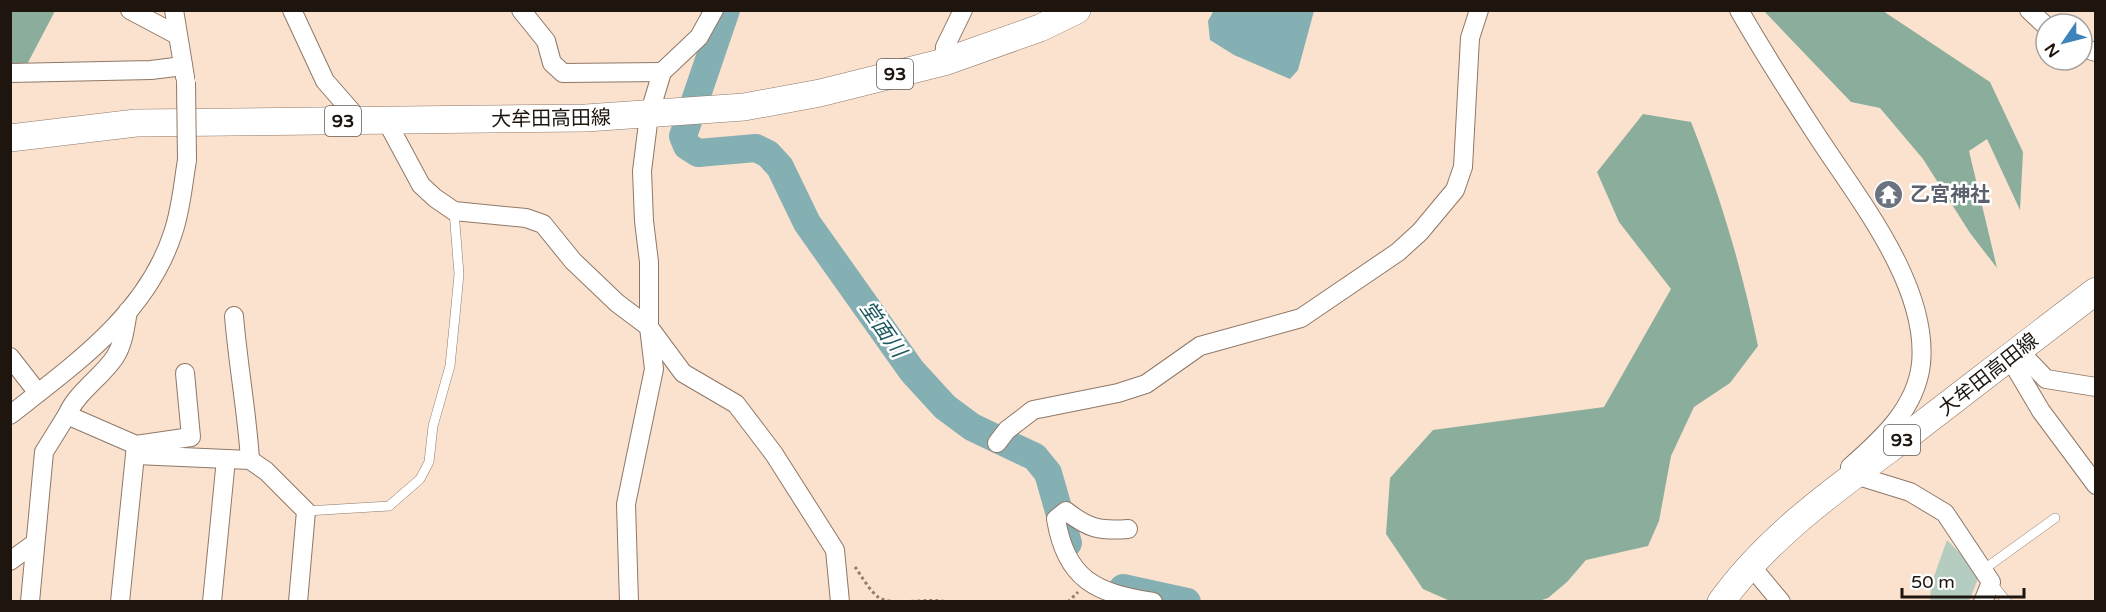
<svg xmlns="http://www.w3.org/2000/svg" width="2106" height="612" viewBox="0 0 2106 612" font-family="'Varela Round','Noto Sans JP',sans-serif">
	<rect width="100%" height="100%" fill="#fbe2cf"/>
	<polygon fill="#b5ccc0" points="1947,540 1980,574 1969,601 1930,602 1931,585"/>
	<g fill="#8bae9c">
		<polygon points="11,11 55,11 22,74 11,78"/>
		<polygon points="1764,11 1883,11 1990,82 2023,152 2020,210 1987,139 1969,151 1997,268 1970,233 1923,159 1880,108 1851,102"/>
		<path d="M1643 114 1691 122C1720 195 1742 269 1758 346L1730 383 1694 407 1671 456 1659 521 1648 546 1586 560 1567 582 1548 598 1536 602 1450 601 1423 589 1386 534 1390 478 1433 430 1604 407 1671 289 1619 222 1597 172Z"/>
	</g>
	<polygon fill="#84afb3" points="1214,10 1314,11 1298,70 1290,79 1234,55 1210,40 1208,21"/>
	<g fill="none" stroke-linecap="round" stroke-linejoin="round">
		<g stroke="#84afb3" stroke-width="28">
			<polyline points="726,10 683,136 687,146 698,153 756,148 768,154 780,167 807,223 912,371 945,407 972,427 1035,457 1048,473 1068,543"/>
			<polyline points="1123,588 1187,602"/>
		</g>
		<defs>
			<g id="lane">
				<polyline points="306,511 389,506 420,479 429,462 433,426 450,366 455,316 459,274 454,211"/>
				<polyline points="1983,570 2055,518"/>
				<polyline points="1991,582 2007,602"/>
			</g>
			<g id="street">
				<polyline points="130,10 177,35"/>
				<polyline points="174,10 185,77"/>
				<polyline points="292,10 325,81 360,121"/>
				<polyline points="521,10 546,41 552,63 563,73 662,72"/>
				<path d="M1739 10C1763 52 1788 91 1814 131 1855 195 1929 284 1921 364 1916 408 1882 439 1850 467L1855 475 1910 492 1945 513 1991 582 1983 602"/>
				<polyline points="2029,10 2046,26"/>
				<polyline points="2082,48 2096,52"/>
				<polyline points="944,62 945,47 963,10"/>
				<polyline points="10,73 151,70 183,66"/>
				<polyline points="386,120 421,185 435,198 454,211 526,218 543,224 573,261 617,303 649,327 683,373 736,404 774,454 835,550 840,602"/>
				<path d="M234 316C238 365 247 412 250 460"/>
				<polyline points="2018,350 2046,379 2096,387"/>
				<polyline points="10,357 38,393"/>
				<polyline points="2009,357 2041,411 2096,485"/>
				<path d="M10 415C75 364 147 314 173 233 181 210 183 184 187 160"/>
				<polyline points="997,443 1007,430 1033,410 1118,393 1146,384 1200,346 1301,318 1398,252 1420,232 1455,190 1463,167 1470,38 1479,10"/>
				<polyline points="136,445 191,437 185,373"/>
				<polyline points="136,455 250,460 266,471 306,511 298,602"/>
				<path d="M1128 529C1100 531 1089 529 1066 511L1056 519C1066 580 1096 593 1153 602"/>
				<polyline points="10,561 35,543"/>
				<polyline points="1751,566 1781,602"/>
				<polyline points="30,602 44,452 67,415"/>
				<path d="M120 602 136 445 67 415C77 392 101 378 115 357 124 343 125 327 128 311"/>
				<polyline points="212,602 226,459"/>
				<polyline points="629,602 626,504 654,369 649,327 649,262 644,221 642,171 649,115 662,72 699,37 714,10"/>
			</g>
			<g id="primary">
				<polyline points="10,138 136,123 586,118 744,107 820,93 944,62 1040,28 1077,10"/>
				<path d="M1721 602C1771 532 1847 481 1915 430 1975 384 2035 337 2096 291"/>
			</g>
		</defs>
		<use href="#lane" stroke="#8f7867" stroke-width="10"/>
		<use href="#street" stroke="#8f7867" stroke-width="20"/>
		<use href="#primary" stroke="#8f7867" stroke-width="28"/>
		<g stroke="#8f7e71" stroke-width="3" stroke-dasharray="3 3" stroke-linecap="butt">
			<path d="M855 567C861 575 869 590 878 597 892 607 928 597 948 602"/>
			<polyline points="1068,602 1078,592"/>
		</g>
		<use href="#lane" stroke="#fff" stroke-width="9"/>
		<use href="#street" stroke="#fff" stroke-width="18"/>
		<use href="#primary" stroke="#fff" stroke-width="27"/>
		<defs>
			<polyline id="street-bridge" points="186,82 187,160"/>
		</defs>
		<use href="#street-bridge" stroke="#8f7867" stroke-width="20" stroke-linecap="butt"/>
		<use href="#street-bridge" stroke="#fff" stroke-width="18"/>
	</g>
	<defs>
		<symbol id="temple-disc" viewBox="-11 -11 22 22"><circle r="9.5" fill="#6b7280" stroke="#fff"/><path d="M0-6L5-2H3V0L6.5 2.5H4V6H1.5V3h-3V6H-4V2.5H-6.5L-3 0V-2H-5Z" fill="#fff"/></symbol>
	</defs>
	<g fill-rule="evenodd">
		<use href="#temple-disc" x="1872" y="178" width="33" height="33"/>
	</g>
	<g text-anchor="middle" stroke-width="5" stroke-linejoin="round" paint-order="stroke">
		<g fill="#fff" stroke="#615b56" stroke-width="1.5">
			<rect x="877" y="59" width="36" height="30" rx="4.5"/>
			<rect x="325" y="106" width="36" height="30" rx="4.5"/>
			<rect x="1884" y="425" width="36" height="30" rx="4.5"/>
		</g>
		<g font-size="18" font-weight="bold" fill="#1d150e">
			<text x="895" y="80">93</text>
			<text x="343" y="127">93</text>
			<text x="1902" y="446">93</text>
		</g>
		<g font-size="20" fill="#1d150e" stroke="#fff">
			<text transform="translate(551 118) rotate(-1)" y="7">大牟田高田線</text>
			<text transform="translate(1988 374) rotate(-38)" y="7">大牟田高田線</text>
		</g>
		<g font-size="20" font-weight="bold" fill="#5b616d" stroke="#fff" text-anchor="start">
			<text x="1910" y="201">乙宮神社</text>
		</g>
		<g font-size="21" font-style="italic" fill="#1d595e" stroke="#fff">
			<text transform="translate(883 329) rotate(55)" y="7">堂面川</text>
		</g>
	</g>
	<rect width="2106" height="612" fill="none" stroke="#1d150e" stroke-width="24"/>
	<g transform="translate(2064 42) rotate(235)"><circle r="28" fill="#ffffff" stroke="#a5a19f" stroke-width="1.5"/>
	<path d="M0-4.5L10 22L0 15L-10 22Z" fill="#3c84b9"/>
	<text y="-9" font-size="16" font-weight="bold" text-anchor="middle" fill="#1d150e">N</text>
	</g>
	<path d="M1902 588v9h122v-9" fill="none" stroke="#1d150e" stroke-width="3"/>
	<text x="1911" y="588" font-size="18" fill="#1d150e" stroke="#ffffff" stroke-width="4.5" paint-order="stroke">50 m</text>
</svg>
